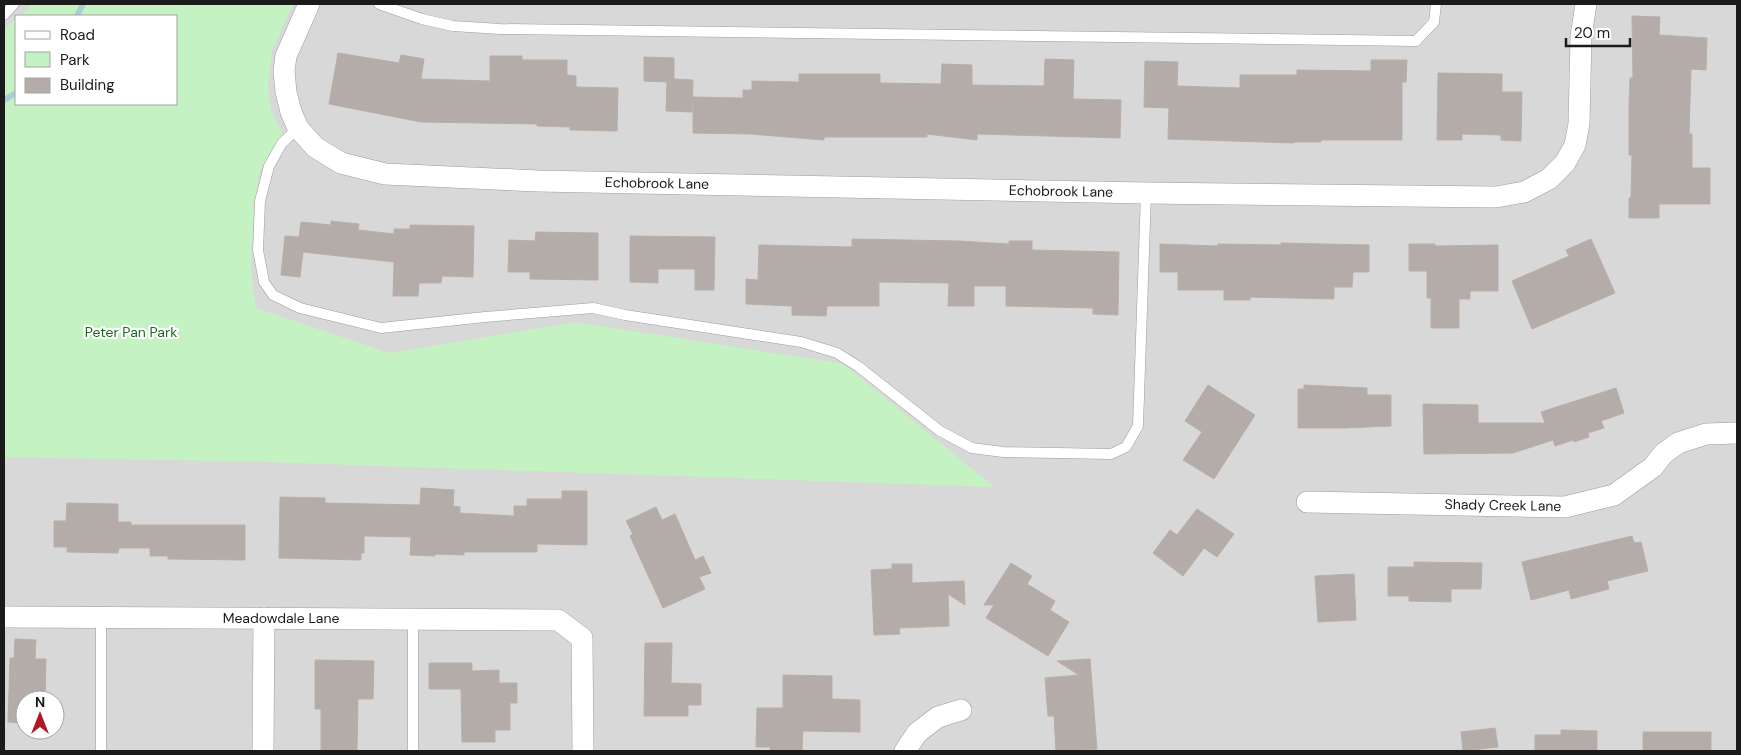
<svg xmlns="http://www.w3.org/2000/svg" width="1741" height="755" viewBox="0 0 1741 755" font-family="'DM Sans',sans-serif">
	<rect width="100%" height="100%" fill="#ebe7e2"/>
	<path fill="#d9d8d8" fill-rule="evenodd" d="M4 4H1737V751H4ZM16 16H176V104H16ZM25 700H55V730H25Z"/>
	<polygon fill="#c4f2c2" points="31,4 293,4 272,51 268,88 271,110 282,134 260,170 254,204 251,271 256,308 389,353 575,322 844,364 994,487 265,462 4,457 4,30 16,19 16,104 176,104 176,16 19,16 29,8"/>
	<g fill="none" stroke-linecap="round" stroke-linejoin="round">
		<g stroke="#a7cfd4" stroke-width="6">
			<polyline points="77,16 83,4"/>
			<polyline points="4,100 16,93"/>
		</g>
	</g>
	<g fill="#b4aca8" stroke="#bbada6">
		<polygon points="1632,16 1660,17 1659,35 1707,38 1706,70 1691,69 1689,134 1692,134 1692,168 1710,168 1710,204 1659,204 1659,218 1629,218 1629,198 1631,198 1632,155 1629,155 1629,104 1630,78 1633,78"/>
		<polygon points="338,53 399,63 401,55 424,59 421,79 490,81 490,56 522,56 522,60 567,60 567,75 576,76 576,87 618,88 617,131 570,130 570,127 537,126 537,124 421,122 329,104"/>
		<polygon points="644,57 674,58 674,79 693,80 692,112 666,111 667,82 644,81"/>
		<polygon points="1045,59 1074,60 1073,99 1121,100 1120,138 977,134 977,140 927,134 927,137 824,137 824,140 750,134 693,133 693,97 743,98 743,90 752,90 752,81 799,82 799,74 880,74 880,83 941,84 942,64 972,65 972,85 1044,86"/>
		<polygon points="1371,60 1407,60 1406,82 1402,82 1402,140 1321,140 1321,142 1294,142 1294,143 1168,139 1169,108 1144,107 1145,61 1178,62 1177,86 1240,88 1240,75 1297,75 1297,70 1371,71"/>
		<polygon points="1438,73 1502,74 1502,92 1522,92 1521,141 1501,140 1501,135 1462,134 1462,140 1437,140"/>
		<polygon points="331,221 359,224 358,230 394,234 394,229 410,229 410,225 474,226 473,277 442,276 441,283 419,283 418,296 393,296 394,262 303,252 300,277 281,275 285,236 299,237 301,222 331,225"/>
		<polygon points="536,232 598,233 598,280 530,279 530,272 508,272 509,240 535,241"/>
		<polygon points="630,236 715,237 714,290 695,290 695,269 658,269 658,283 630,282"/>
		<polygon points="852,239 959,241 1009,244 1009,241 1032,241 1032,250 1119,252 1118,315 1093,314 1093,308 1006,306 1006,286 974,286 974,306 948,306 949,283 879,282 879,306 827,306 826,316 792,315 792,306 746,304 746,279 758,280 759,245 852,247"/>
		<polygon points="1591,239 1615,293 1532,329 1512,281 1569,256 1566,250"/>
		<polygon points="1281,243 1369,245 1369,272 1353,272 1352,287 1334,287 1334,299 1250,297 1250,300 1224,300 1224,290 1178,290 1178,272 1160,272 1160,244 1218,246 1218,244 1281,245"/>
		<polygon points="1409,244 1435,244 1435,246 1498,245 1498,291 1470,291 1470,299 1459,299 1459,328 1431,328 1431,298 1427,298 1427,271 1409,271"/>
		<polygon points="1208,385 1255,415 1214,479 1183,460 1202,432 1185,421"/>
		<polygon points="1304,385 1367,388 1367,395 1391,395 1391,426 1344,428 1298,428 1298,389 1304,389"/>
		<polygon points="1616,388 1624,413 1601,421 1604,428 1588,433 1589,437 1574,442 1573,440 1555,446 1553,440 1513,453 1424,454 1423,404 1478,405 1478,423 1545,423 1541,412"/>
		<polygon points="421,488 454,490 453,506 460,507 460,513 514,516 514,506 527,506 527,499 562,499 562,491 587,491 587,545 537,544 537,552 464,552 464,555 435,554 435,556 410,555 411,537 364,536 364,553 361,553 361,560 279,558 280,497 325,498 325,503 420,505"/>
		<polygon points="67,503 118,504 118,522 131,522 131,525 245,525 245,560 168,559 168,556 150,556 150,548 119,548 118,553 67,552 67,547 54,547 54,521 66,521"/>
		<polygon points="656,507 662,520 675,514 695,560 703,556 711,573 699,577 705,589 663,608 630,536 633,534 626,521"/>
		<polygon points="1197,509 1234,534 1217,557 1204,548 1183,576 1153,553 1170,530 1177,535"/>
		<polygon points="1632,536 1634,543 1641,542 1648,571 1607,581 1609,589 1571,599 1569,590 1531,600 1522,562"/>
		<polygon points="1414,562 1482,563 1481,589 1451,589 1451,602 1409,601 1409,596 1388,596 1388,567 1414,567"/>
		<polygon points="1011,563 1032,576 1027,584 1055,601 1050,610 1069,622 1048,656 986,618 994,605 984,605"/>
		<polygon points="892,564 912,564 912,583 964,581 965,605 948,594 949,626 899,628 900,634 874,635 871,570 892,569"/>
		<polygon points="1354,574 1356,620 1318,622 1315,576"/>
		<polygon points="15,639 36,640 35,659 46,659 45,700 47,700 25,700 25,723 8,722 10,658 14,658"/>
		<polygon points="645,643 672,643 671,683 701,684 701,705 688,705 688,716 644,716"/>
		<polygon points="1090,659 1097,749 1056,751 1054,716 1048,716 1045,678 1079,675 1057,661"/>
		<polygon points="315,660 374,661 373,699 358,699 357,751 321,751 321,709 315,709"/>
		<polygon points="429,663 472,663 472,671 499,670 499,683 517,683 517,703 510,703 510,730 495,730 495,742 462,742 461,689 429,689"/>
		<polygon points="783,675 832,676 832,699 860,700 860,732 803,731 802,751 770,751 770,747 756,747 757,708 783,708"/>
		<polygon points="1495,728 1498,747 1463,751 1461,732"/>
		<polygon points="1561,730 1597,731 1597,751 1535,751 1535,735 1561,735"/>
		<rect x="1643" y="732" width="68" height="19"/>
	</g>
	<g fill="none" stroke-linecap="round" stroke-linejoin="round">
		<defs>
			<g id="service">
				<polyline points="379,4 422,19 453,26 500,29 1416,41 1434,22 1436,4"/>
				<polyline points="4,15 14,4"/>
				<polyline points="298,128 282,143 269,166 260,201 258,250 264,282 273,295 300,308 381,328 485,317 593,308 625,315 801,342 837,353 859,367 940,431 972,448 1003,452 1111,454 1126,447 1138,426 1146,193"/>
				<polyline points="413,619 413,751"/>
				<polyline points="101,751 101,618"/>
			</g>
			<g id="minor">
				<polyline points="309,4 286,56 284,71 286,92 291,112 298,128 315,147 341,163 385,174 538,181 1146,193 1496,197 1524,192 1549,179 1565,163 1575,145 1579,124 1581,36 1586,4"/>
				<polyline points="1307,502 1565,507 1614,495 1653,467 1663,454 1678,443 1706,434 1737,433"/>
				<polyline points="4,617 558,620 582,638 583,751"/>
				<polyline points="263,751 264,618"/>
				<polyline points="905,751 917,733 938,717 961,710"/>
			</g>
		</defs>
		<use href="#service" stroke="#9c9c9c" stroke-width="11"/>
		<use href="#minor" stroke="#9c9c9c" stroke-width="22"/>
		<use href="#service" stroke="#fff" stroke-width="10"/>
		<use href="#minor" stroke="#fff" stroke-width="21"/>
	</g>
	<g text-anchor="middle" stroke-width="4.5" stroke-linejoin="round" paint-order="stroke">
		<g font-size="14" fill="#1b1b1b" stroke="#fff">
			<text transform="translate(657 183) rotate(1)" y="5">Echobrook Lane</text>
			<text transform="translate(1061 191) rotate(1)" y="5">Echobrook Lane</text>
			<text transform="translate(1503 505) rotate(1)" y="5">Shady Creek Lane</text>
			<text x="281" y="623">Meadowdale Lane</text>
		</g>
		<g font-size="14" fill="#196b17" stroke="#fff">
			<text x="131" y="337">Peter Pan Park</text>
		</g>
	</g>
	<rect width="1741" height="755" fill="none" stroke="#1b1b1b" stroke-width="10"/>
	<rect x="15" y="15" width="162" height="90" fill="#ffffff" stroke="#a4a4a4"/>
	<rect x="25" y="31" width="25" height="8" fill="#ffffff" stroke="#a4a4a4"/>
	<text x="60" y="40" font-size="15" fill="#1b1b1b">Road</text>
	<rect x="25" y="52" width="25" height="15" fill="#c4f2c2" stroke="#a4a4a4"/>
	<text x="60" y="65" font-size="15" fill="#1b1b1b">Park</text>
	<rect x="25" y="78" width="25" height="15" fill="#b4aca8" stroke="#a4a4a4"/>
	<text x="60" y="90" font-size="15" fill="#1b1b1b">Building</text>
	<g transform="translate(40 715)"><circle r="24" fill="#ffffff" stroke="#a4a4a4"/>
	<path d="M0-4L9 19L0 12L-9 19Z" fill="#b01727"/>
	<text y="-8" font-size="14" font-weight="bold" text-anchor="middle" fill="#1b1b1b">N</text>
	</g>
	<path d="M1566 38v8h64v-8" fill="none" stroke="#1b1b1b" stroke-width="2.5"/>
	<text x="1574" y="38" font-size="15" fill="#1b1b1b" stroke="#ffffff" stroke-width="4" paint-order="stroke">20 m</text>
</svg>
